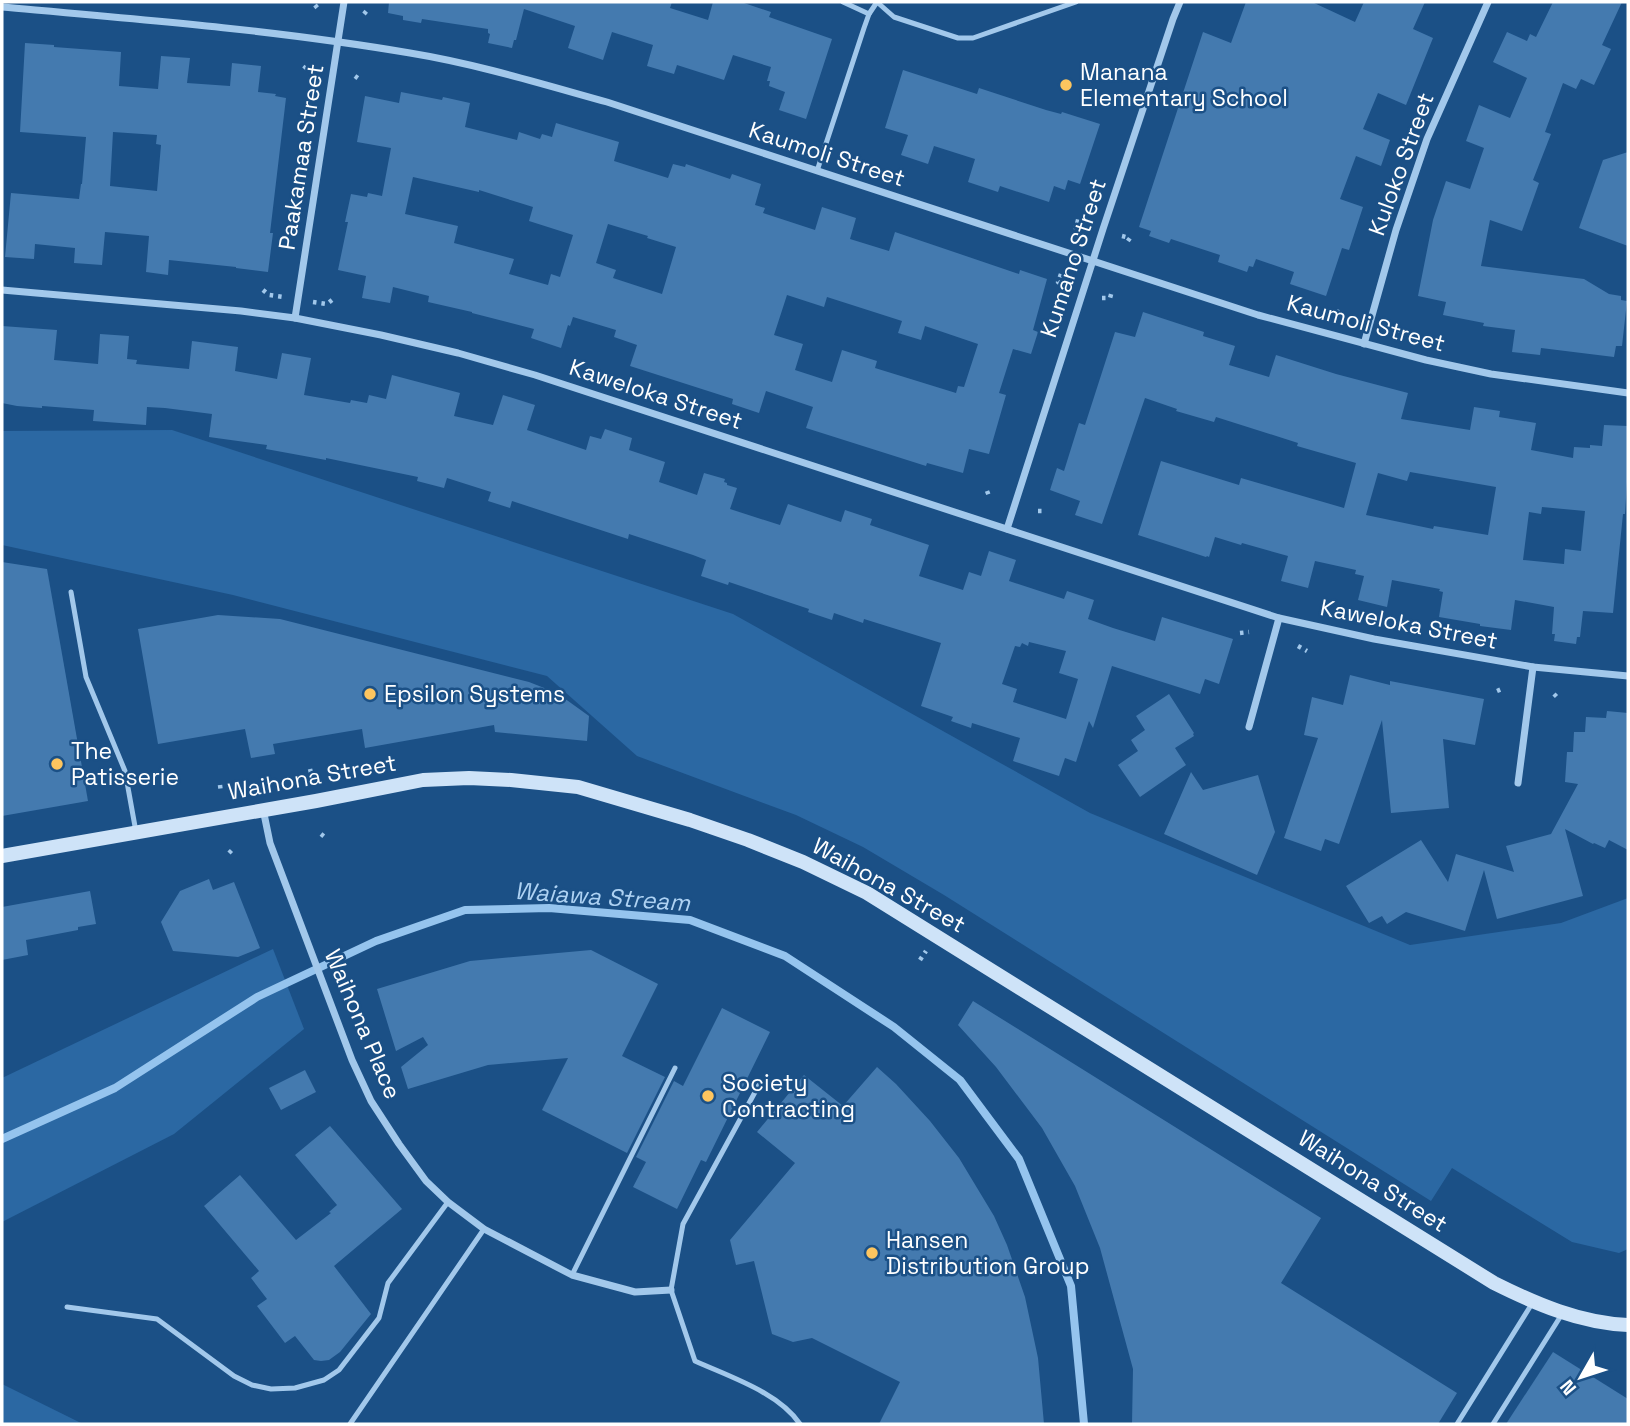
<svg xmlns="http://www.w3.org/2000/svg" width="1630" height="1426" viewBox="0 0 1630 1426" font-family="'Space Grotesk',sans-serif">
	<rect width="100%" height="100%" fill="#1b5086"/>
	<g fill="#2b68a3">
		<polygon points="172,430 733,614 1090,813 1410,945 1561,923 1628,898 1628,1249 1619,1253 1572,1242 1452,1168 1431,1201 944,895 863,847 796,815 637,756 547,676 233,595 2,545 2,431"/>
		<polygon points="273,949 304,1029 174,1134 2,1222 2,1078"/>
		<polygon points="2,1384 83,1424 2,1424"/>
	</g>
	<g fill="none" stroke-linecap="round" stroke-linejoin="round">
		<polyline stroke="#95c4ee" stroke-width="8" points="2,1139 115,1088 257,997 376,941 465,910 549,908 690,920 785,956 894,1027 960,1080 1019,1159 1071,1286 1084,1424"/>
	</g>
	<g fill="#447aaf" fill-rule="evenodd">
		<polygon points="389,2 672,2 670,8 708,20 713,2 741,2 771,12 769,17 832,39 806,119 779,110 785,92 769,86 770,81 767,81 771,67 733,55 724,80 677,65 674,74 647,66 653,45 612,32 603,60 568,48 575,26 524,9 516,40 514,40 512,48 488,43 490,34 488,33 488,29 422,19 421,23 403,20 403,16 388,13"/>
		<polygon points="1246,2 1312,2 1355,22 1364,2 1425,2 1413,29 1433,38 1406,105 1378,93 1363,129 1390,140 1381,166 1356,156 1340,199 1363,207 1349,250 1342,248 1326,296 1290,284 1294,272 1256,259 1253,267 1249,266 1247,272 1218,262 1220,255 1171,239 1169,243 1149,236 1151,231 1139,227 1203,32 1231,43"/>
		<polygon points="1553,2 1622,2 1602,45 1611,49 1594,85 1581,79 1576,89 1563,83 1545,132 1551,134 1533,180 1539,183 1522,231 1490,220 1481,266 1584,279 1609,294 1621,296 1621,300 1627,301 1622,346 1616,346 1614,357 1541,348 1540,355 1512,352 1515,330 1483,326 1484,323 1443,315 1446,302 1418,296 1433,220 1446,181 1470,189 1484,148 1466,141 1479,105 1510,118 1527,78 1493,62 1507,32 1527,41 1530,34 1536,37"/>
		<path d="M25 43 54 45V47L121 52 119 86 158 89 161 56 190 58 187 83 230 86 232 63 261 66 258 92 276 94 275 96 286 98 270 233H273L268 272 236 268V267L169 260 168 275 146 272 149 236 105 232 102 265 74 263 75 248 35 244 34 259 5 257 11 193 79 199 81 184H82L86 137 20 132ZM113 132 157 135 156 144 161 145 157 191 110 186Z"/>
		<polygon points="903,70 977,94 979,88 1046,110 1061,114 1062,112 1100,124 1080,184 1068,180 1065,190 1054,186 1049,202 1000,186 998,192 968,182 975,159 934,146 928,164 901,155 908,135 885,128"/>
		<path d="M401 92 442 100 443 97 470 103 465 127 517 140 519 132 540 139 542 134 552 137 556 123 619 142 614 161 668 178 673 164 685 167 686 164 730 179 732 174 761 184 755 205 765 208 763 213 815 230 822 207 856 218 850 239 889 251 895 232 1019 274 1020 270 1047 279 1033 330 1038 332 1031 354 1013 349 999 393 1006 395 989 454 969 449 963 473 927 463 926 466 806 428 813 407 766 391 759 413 732 404 733 399 630 366 637 345 614 337 616 330 573 317 570 326 568 325 561 348 531 338 534 329 472 313V312L428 302 429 296 393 287 390 303 362 298 366 276 338 270 348 222H345L351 194 367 197 368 193 382 196 391 148 357 142 365 96 399 103ZM413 177 479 192V190L533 207 529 221 573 235 560 277 551 274 548 285 509 274 514 259 454 243 458 226 405 214ZM608 224 648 236 647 238 676 247 662 294 613 278 616 270 596 263ZM787 295 824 307 827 297 902 321 898 333 921 340 925 326 978 344 964 387 958 386 956 393 875 368 877 361 842 350 832 382 795 370 803 344 774 335Z"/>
		<polygon points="1628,152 1628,246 1579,228 1603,160"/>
		<path d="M1143 312 1204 332 1203 336 1235 346 1229 365 1269 377 1276 355 1336 374 1408 393 1401 419 1470 430 1474 407 1500 411 1499 417 1536 423 1531 450 1573 458 1574 447 1590 448V445L1602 446 1604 425 1628 426V466L1625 514H1623L1613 613 1583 611 1580 637H1577L1576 644 1554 641 1555 634H1552L1554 607 1515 600 1511 630 1480 626V624L1439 617 1443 592 1439 591 1440 589 1392 580 1387 607 1358 600 1364 576 1355 574 1356 570 1315 561 1308 588 1281 581 1288 556 1242 543 1241 545 1215 537 1209 557 1207 556 1206 557 1138 535 1161 461 1239 485 1241 478 1344 508 1356 463 1297 446 1298 443 1216 417 1214 422 1176 411 1177 409 1145 398 1102 524 1075 515 1080 501 1050 490 1057 468 1064 471 1079 423 1085 425 1115 332 1135 337ZM1410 472 1496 487 1488 535 1434 526 1433 529 1366 515 1378 473 1407 481ZM1542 507 1585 511 1581 551 1565 549 1564 564 1523 560 1529 512 1541 514Z"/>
		<path d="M2 326 57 330 54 360 98 364 100 334 129 336 127 359 137 360 136 364 189 369 192 341 238 347 235 371 277 379 282 353 311 358 304 395 350 403 351 400 367 403 369 395 386 399 392 375 460 393 454 416 493 425 503 395 535 405 527 430 586 450 590 436 601 439 605 429 632 438 629 450 665 462 659 482 697 495 704 473 725 479 724 482 727 483V485L737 488 730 509 780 525 788 504 841 522 845 510 872 519 870 525 929 545 919 576 963 590 969 572 981 576 989 551 1016 560 1009 581 1064 599 1067 591 1094 600 1088 619 1113 628 1155 641 1162 617 1233 639 1219 684 1205 679 1200 694 1112 666 1093 728 1089 721 1076 762 1065 758 1059 776 1013 761 1020 738 972 723 971 728 951 721 953 717 921 706 941 643 864 619 863 623 834 613 832 620 808 612 809 609 729 582 728 585 701 576 706 560 693 555 629 534 628 539 512 501 510 508 488 501 491 492 447 478 444 488 417 481 418 477 326 458V460L266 449 267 445 209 437 212 414 165 408 147 407 146 425 93 421 94 410 42 406V408L17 406 2 403ZM1029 642 1066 651 1059 673 1078 679 1066 719 1013 702 1017 689 1002 684 1015 646 1020 647 1022 643 1028 646Z"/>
		<polygon points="2,562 47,569 88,801 2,816"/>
		<polygon points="218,615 280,619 529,682 557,693 589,716 587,741 495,732 494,725 365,748 362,729 273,744 275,754 251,758 245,729 158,744 138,629"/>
		<polygon points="1350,675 1390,685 1390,681 1484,699 1475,745 1443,739 1449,808 1391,813 1382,720 1339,844 1325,839 1321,851 1284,838 1318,738 1304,735 1312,697 1343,705"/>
		<polygon points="1169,694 1194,733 1193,734 1194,736 1175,748 1186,765 1140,797 1118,765 1138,751 1131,740 1145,730 1136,716"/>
		<polygon points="1607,711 1628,713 1628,850 1609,840 1605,848 1594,843 1593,844 1565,829 1583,896 1497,919 1484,870 1465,931 1406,912 1387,924 1382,916 1369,923 1346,886 1421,840 1448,882 1456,854 1514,872 1506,846 1551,834 1578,784 1565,782 1567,752 1573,752 1574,732 1585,732 1586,717 1606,718"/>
		<polygon points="1191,772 1203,790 1258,775 1275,832 1257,875 1164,834"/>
		<polygon points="209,879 213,890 234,882 260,948 238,957 173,951 161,922 180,891"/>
		<polygon points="90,891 96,924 78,927 78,930 26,940 28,955 2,960 2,907"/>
		<polygon points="591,950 658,984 622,1056 665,1077 627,1153 542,1110 568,1058 488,1065 408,1089 401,1067 428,1045 423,1037 396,1051 377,989 470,961"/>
		<polygon points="973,1001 1321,1218 1281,1283 1457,1393 1438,1424 1132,1424 1133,1369 1100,1248 1075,1186 1042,1128 996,1067 958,1025"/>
		<polygon points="722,1008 770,1032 706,1162 701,1160 677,1209 633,1187 646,1162 636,1157 674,1081 683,1086"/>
		<polygon points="877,1067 896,1084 930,1121 959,1158 994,1216 1007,1245 1025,1297 1038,1358 1044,1424 879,1424 900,1382 812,1338 793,1342 772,1334 754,1261 736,1265 730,1240 795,1163 757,1132 804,1075 843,1106"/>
		<polygon points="305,1070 316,1092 281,1110 269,1088"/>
		<polygon points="330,1126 402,1209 334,1266 371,1314 340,1352 329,1360 321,1361 314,1360 295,1336 285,1343 257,1306 267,1299 251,1278 259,1271 204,1206 240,1175 296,1240 331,1213 329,1212 337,1205 295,1155"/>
		<polygon points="1553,1352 1628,1399 1628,1424 1506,1424"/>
	</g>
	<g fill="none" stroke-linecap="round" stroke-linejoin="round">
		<g stroke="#a2c8eb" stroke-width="4.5" stroke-dasharray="3.5 5" stroke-linecap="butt">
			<polyline points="315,5 319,10"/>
			<polyline points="364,14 369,8"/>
			<polyline points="304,69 308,64"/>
			<polyline points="355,76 359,79"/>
			<polyline points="1076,229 1075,221 1084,223"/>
			<polyline points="1122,236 1130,238 1125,245"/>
			<polyline points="1061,274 1058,282 1065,286"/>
			<polyline points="263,290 269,295 284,297"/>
			<polyline points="1102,298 1110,298 1112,291"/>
			<polyline points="313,302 327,304 332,300"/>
			<polyline points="1336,311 1343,314"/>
			<polyline points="1397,330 1405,331"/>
			<polyline points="987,491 989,496"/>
			<polyline points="1038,511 1043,511"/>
			<polyline points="1240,633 1249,632"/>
			<polyline points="1298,646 1307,651"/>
			<polyline points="1497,691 1504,688"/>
			<polyline points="1554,694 1559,699"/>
			<polyline points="310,769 312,776"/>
			<polyline points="220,785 221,793"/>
			<polyline points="321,834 326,838"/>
			<polyline points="229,853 232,850"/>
			<polyline points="920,960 926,951"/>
		</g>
		<g stroke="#a2c8eb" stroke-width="5">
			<polyline points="843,2 869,14"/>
			<polyline points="877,2 894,17 958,38 973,38 1076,2"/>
			<polyline points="817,171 864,28 869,14 877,2"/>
			<polyline points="71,592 86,677 125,771 136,832"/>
			<path d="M760 1083 683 1224 671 1290 695 1361C730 1377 778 1392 800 1424"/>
			<polyline points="572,1275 675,1068"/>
			<polyline points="67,1307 157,1319 234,1376 252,1385 271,1389 295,1388 324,1380 339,1370 379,1318 388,1283 448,1202"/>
			<polyline points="350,1424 484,1229"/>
			<polyline points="1457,1424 1533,1302"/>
			<polyline points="1493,1424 1562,1314"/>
		</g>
		<g stroke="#a2c8eb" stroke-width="7">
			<path d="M2 7C138 19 275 30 410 53 477 64 542 84 607 102L1258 315 1426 360 1491 374 1628 393"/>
			<polyline points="2,290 241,311 295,318 381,335 458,353 535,375 1279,618 1374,639 1533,667 1628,676"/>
			<polyline points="295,318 344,2"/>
			<polyline points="1364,344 1396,230 1427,139 1488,2"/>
			<polyline points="1007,529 1103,229 1173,19 1180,2"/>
			<polyline points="1249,727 1279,618"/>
			<polyline points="1518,783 1533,667"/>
			<polyline points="263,809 270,843 352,1060 371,1101 399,1144 426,1181 448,1202 484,1229 572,1275 635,1292 671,1290"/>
		</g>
		<path stroke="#cee3f8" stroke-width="14" d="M2 856 316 801 423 780 469 778 511 780 578 787 690 820 748 840 803 862 867 893 1494 1283C1536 1304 1580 1323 1628 1325"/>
	</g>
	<g fill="#fdc55f" stroke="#1b5086" stroke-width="2.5">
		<circle cx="1066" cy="85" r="7"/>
		<circle cx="370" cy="694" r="7"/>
		<circle cx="57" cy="764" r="7"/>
		<circle cx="708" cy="1096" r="7"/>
		<circle cx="872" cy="1253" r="7"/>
	</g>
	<g text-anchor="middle" stroke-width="5" stroke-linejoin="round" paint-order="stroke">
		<g font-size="23" fill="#fff" stroke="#1b5086" text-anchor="start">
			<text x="1080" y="80">Manana<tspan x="1080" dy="26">Elementary School</tspan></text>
			<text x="384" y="702">Epsilon Systems</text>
			<text x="71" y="759">The<tspan x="71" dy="26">Patisserie</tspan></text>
			<text x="722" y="1091">Society<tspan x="722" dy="26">Contracting</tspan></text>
			<text x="886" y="1248">Hansen<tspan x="886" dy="26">Distribution Group</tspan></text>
		</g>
		<g font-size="23" fill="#fff" stroke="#1b5086">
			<text transform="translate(827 154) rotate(18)" y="8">Kaumoli Street</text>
			<text transform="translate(301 157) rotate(-81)" y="8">Paakamaa Street</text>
			<text transform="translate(1401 164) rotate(-70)" y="8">Kuloko Street</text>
			<text transform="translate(1073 258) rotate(-72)" y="8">Kumano Street</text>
			<text transform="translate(1366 323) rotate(15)" y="8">Kaumoli Street</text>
			<text transform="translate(656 394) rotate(18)" y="8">Kaweloka Street</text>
			<text transform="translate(1409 624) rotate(11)" y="8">Kaweloka Street</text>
			<text transform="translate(312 777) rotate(-10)" y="8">Waihona Street</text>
			<text transform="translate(889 885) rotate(29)" y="8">Waihona Street</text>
			<text transform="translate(363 1024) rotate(67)" y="8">Waihona Place</text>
			<text transform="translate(1373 1181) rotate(32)" y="8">Waihona Street</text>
		</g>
		<g font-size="24" font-style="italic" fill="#aed2f3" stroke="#1b5086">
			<text transform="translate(602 897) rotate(4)" y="8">Waiawa Stream</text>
		</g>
	</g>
	<rect width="1630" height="1426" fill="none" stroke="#ffffff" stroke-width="7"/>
	<g transform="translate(1581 1377) rotate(231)" stroke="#1b5086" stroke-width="5" paint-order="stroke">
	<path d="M0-5L12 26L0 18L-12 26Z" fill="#ffffff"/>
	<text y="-10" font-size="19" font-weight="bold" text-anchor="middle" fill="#ffffff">N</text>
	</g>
</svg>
